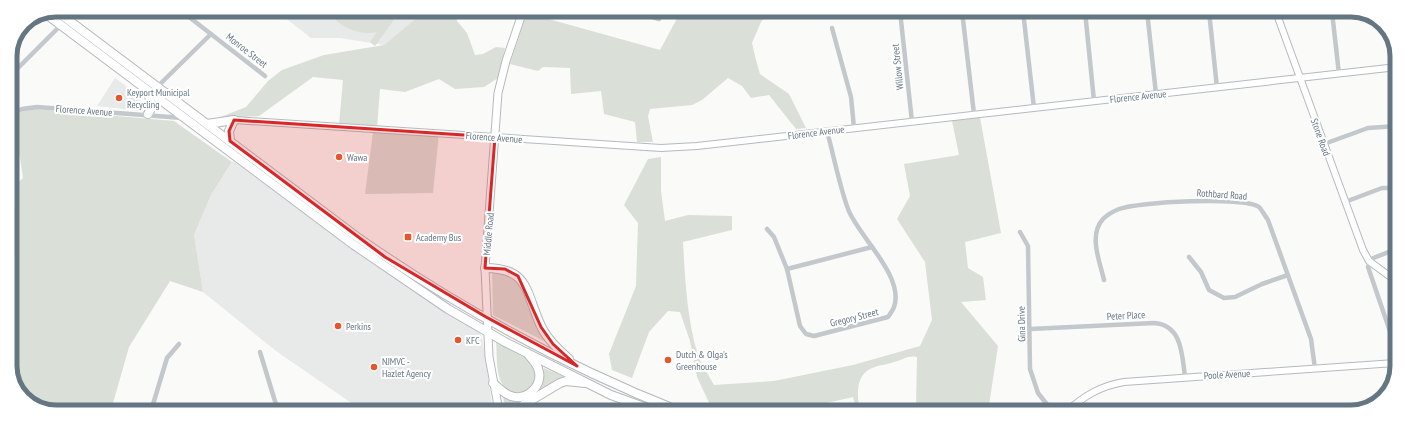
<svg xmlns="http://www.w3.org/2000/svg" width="1407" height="422" viewBox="0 0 1407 422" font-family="'PT Sans Narrow',sans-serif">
	<rect width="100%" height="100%" fill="#fafaf8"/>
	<g fill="#e8e9e9">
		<polygon points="275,10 426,10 384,45 340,38 311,38"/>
		<polygon points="115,78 141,97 134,110 97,106"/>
		<polygon points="233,161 358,254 423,298 479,332 482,337 493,411 363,411 276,351 203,292 194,235 211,195"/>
	</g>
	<g fill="#dadfd7">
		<path d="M327 10H401L375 46 370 42 377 32C358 36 337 26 327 10Z"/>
		<polygon points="426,10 456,10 457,21 467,33 475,55 483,54 496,47 505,48 498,78 484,87 455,89 439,79 405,92 380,89 377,128 439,133 433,193 365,194 373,132 339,125 343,80 313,77 259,116 218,118 246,107 268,81 282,70 324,55 384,45"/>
		<polygon points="681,11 771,11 761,22 752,43 756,60 760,74 789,94 806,128 796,129 769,95 751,98 742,86 728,78 702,100 692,105 650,109 648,116 653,142 637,142 635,122 604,114 601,91 571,94 570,68 543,67 538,71 510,64 527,13 660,50"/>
		<polygon points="24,108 174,121 232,162 211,195 194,235 203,292 170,281 129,347 111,410 44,410 21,396 10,369 10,190 23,178 13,112"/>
		<path d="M979 112 1001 233 965 242 968 268 983 277 986 300 961 302 998 346 988 412 916 411 917 357C908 355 903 360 894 362 886 365 877 365 870 369 855 377 857 397 860 411H857L853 397 818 405 812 411H713L697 377 690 341 680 312 668 311 649 332 632 378 612 370 609 354 636 286 638 223 624 205 648 159 661 157V191L665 221 688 215 732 216V230L683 242C685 279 687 317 697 352 700 363 708 374 714 385L774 381 853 365 920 346 932 320 925 262 897 219 910 196 904 164 959 155 951 116Z"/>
		<polygon points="497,271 503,271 521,284 548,343 493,315 492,273"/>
		<path d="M496 342 531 361 537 372 534 386 522 394C493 392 498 364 496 342Z"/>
		<polygon points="544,368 566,378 539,392 544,379"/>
		<polygon points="505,396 514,400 523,399 524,401 509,411 506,411 503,397"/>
	</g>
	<polygon fill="#bbc7cb" points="1395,373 1395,378 1390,386 1387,375"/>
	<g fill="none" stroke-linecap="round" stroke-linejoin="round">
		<defs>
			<g id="secondary">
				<polyline points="1276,12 1363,250 1369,261 1396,281"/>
				<polyline points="234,120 661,148 697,146 1397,67"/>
				<path d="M1066 412C1084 396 1100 386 1124 382L1395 363"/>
			</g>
			<polyline id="primary" points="499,411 489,357 485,268 498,93 506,61 523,11"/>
			<g id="highway">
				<path d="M55 10 357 237C457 307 566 366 679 411"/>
				<polyline points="46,14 354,245 448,309 505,342 611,395 655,411"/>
				<polyline points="148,114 152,107 148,92"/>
				<polyline points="207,124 234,120"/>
				<polyline points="230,141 229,131 234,120"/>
				<path d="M485 268C530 268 525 292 541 326 547 339 558 349 569 359"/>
				<path d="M493 383C498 387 504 394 511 396 526 401 542 387 539 372 538 364 532 359 527 353"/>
				<polyline points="513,411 560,383 566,381 585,383"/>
			</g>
		</defs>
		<use href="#secondary" stroke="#b3babf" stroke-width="8"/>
		<use href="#primary" stroke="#b5babe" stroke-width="9"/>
		<use href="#highway" stroke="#b4b9bd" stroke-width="10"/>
		<g stroke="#c3c8cc" stroke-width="4.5">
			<polyline points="180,10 265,76"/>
			<polyline points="632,11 659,19"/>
			<polyline points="900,11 912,122"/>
			<polyline points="962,11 974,114"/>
			<polyline points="1023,11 1034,108"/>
			<polyline points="1085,11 1094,101"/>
			<polyline points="1147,11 1156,94"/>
			<polyline points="1209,11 1217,88"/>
			<polyline points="1332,12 1339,74"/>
			<polyline points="832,28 851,97 854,128"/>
			<polyline points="10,76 61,25"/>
			<polyline points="157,87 211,34"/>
			<polyline points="10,114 22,109 37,107 183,118"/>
			<polyline points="1324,144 1368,128 1397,126"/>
			<polyline points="1345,202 1382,188 1396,188"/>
			<path d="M767 229 774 237 787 269 800 326 806 334 814 336 888 317C890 314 893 310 894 307 905 276 858 236 848 209 839 184 834 157 827 131"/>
			<polyline points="1020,232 1028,246 1030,369 1038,393 1053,412"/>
			<polyline points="1189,257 1201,272 1209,290 1224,298 1235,297 1262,284 1288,275"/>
			<polyline points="787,269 872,247"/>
			<path d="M1104 280C1100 262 1088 235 1103 219 1107 215 1114 211 1119 209 1137 202 1245 196 1259 207 1262 210 1265 216 1268 220L1311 339 1315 369"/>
			<path d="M1030 329 1154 323C1182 325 1182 354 1185 377"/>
			<polyline points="1396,349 1368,267 1371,259 1396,249"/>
			<polyline points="260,352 278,411"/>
			<polyline points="151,411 167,358 179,344"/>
		</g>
		<use href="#secondary" stroke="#fff" stroke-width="6"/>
		<use href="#primary" stroke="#fff" stroke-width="7"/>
		<use href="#highway" stroke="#fff" stroke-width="8"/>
	</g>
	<path fill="#d62828" fill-opacity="0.2" stroke="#d62828" stroke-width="3" stroke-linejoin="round" d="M234 120 495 137 485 268 505 269 518 276 541 327 553 344 577 366 486 317 385 257 230 141 229 131Z"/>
	<g fill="#e4572e" stroke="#fff" stroke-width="1.5">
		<circle cx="119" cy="98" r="4"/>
		<circle cx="339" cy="157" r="4"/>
		<rect x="404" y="233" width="8" height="8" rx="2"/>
		<circle cx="338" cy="326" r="4"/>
		<circle cx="458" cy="340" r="4"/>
		<circle cx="668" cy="360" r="4"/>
		<circle cx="374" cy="367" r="4"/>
	</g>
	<g text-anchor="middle" stroke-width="4" stroke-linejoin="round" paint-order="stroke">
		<g font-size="10" fill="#657683" stroke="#fff">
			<text transform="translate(247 50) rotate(38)" y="4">Monroe Street</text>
			<text transform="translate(897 67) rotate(-96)" y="4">Willow Street</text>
			<text transform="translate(1138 96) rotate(-6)" y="4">Florence Avenue</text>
			<text transform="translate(84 110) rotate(4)" y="4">Florence Avenue</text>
			<text transform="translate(816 132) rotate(-7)" y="4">Florence Avenue</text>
			<text transform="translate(494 137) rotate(4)" y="4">Florence Avenue</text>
			<text transform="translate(1321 137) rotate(70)" y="4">Stone Road</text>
			<text transform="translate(1222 194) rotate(4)" y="4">Rothbard Road</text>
			<text transform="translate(488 234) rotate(-85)" y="4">Middle Road</text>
			<text transform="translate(1126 315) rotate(-3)" y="4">Peter Place</text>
			<text transform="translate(854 317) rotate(-14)" y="4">Gregory Street</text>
			<text transform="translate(1021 324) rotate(-91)" y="4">Gina Drive</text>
			<text transform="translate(1227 374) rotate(-3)" y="4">Poole Avenue</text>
		</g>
		<g font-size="10" fill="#657683" stroke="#fff" text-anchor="start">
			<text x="127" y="96">Keyport Municipal<tspan x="127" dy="12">Recycling</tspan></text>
			<text x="347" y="161">Wawa</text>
			<text x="416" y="241">Academy Bus</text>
			<text x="346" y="330">Perkins</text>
			<text x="466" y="344">KFC</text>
			<text x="676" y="358">Dutch &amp; Olga's<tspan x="676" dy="12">Greenhouse</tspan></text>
			<text x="382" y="365">NJMVC -<tspan x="382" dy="12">Hazlet Agency</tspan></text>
		</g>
	</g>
	<path d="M0 0H1407V422H0ZM56 17H1351A39 39 0 0 1 1390 56V366A39 39 0 0 1 1351 405H56A39 39 0 0 1 17 366V56A39 39 0 0 1 56 17Z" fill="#fff" fill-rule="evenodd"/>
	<path fill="none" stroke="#657683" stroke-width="5" d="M56 17H1351A39 39 0 0 1 1390 56V366A39 39 0 0 1 1351 405H56A39 39 0 0 1 17 366V56A39 39 0 0 1 56 17Z"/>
</svg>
